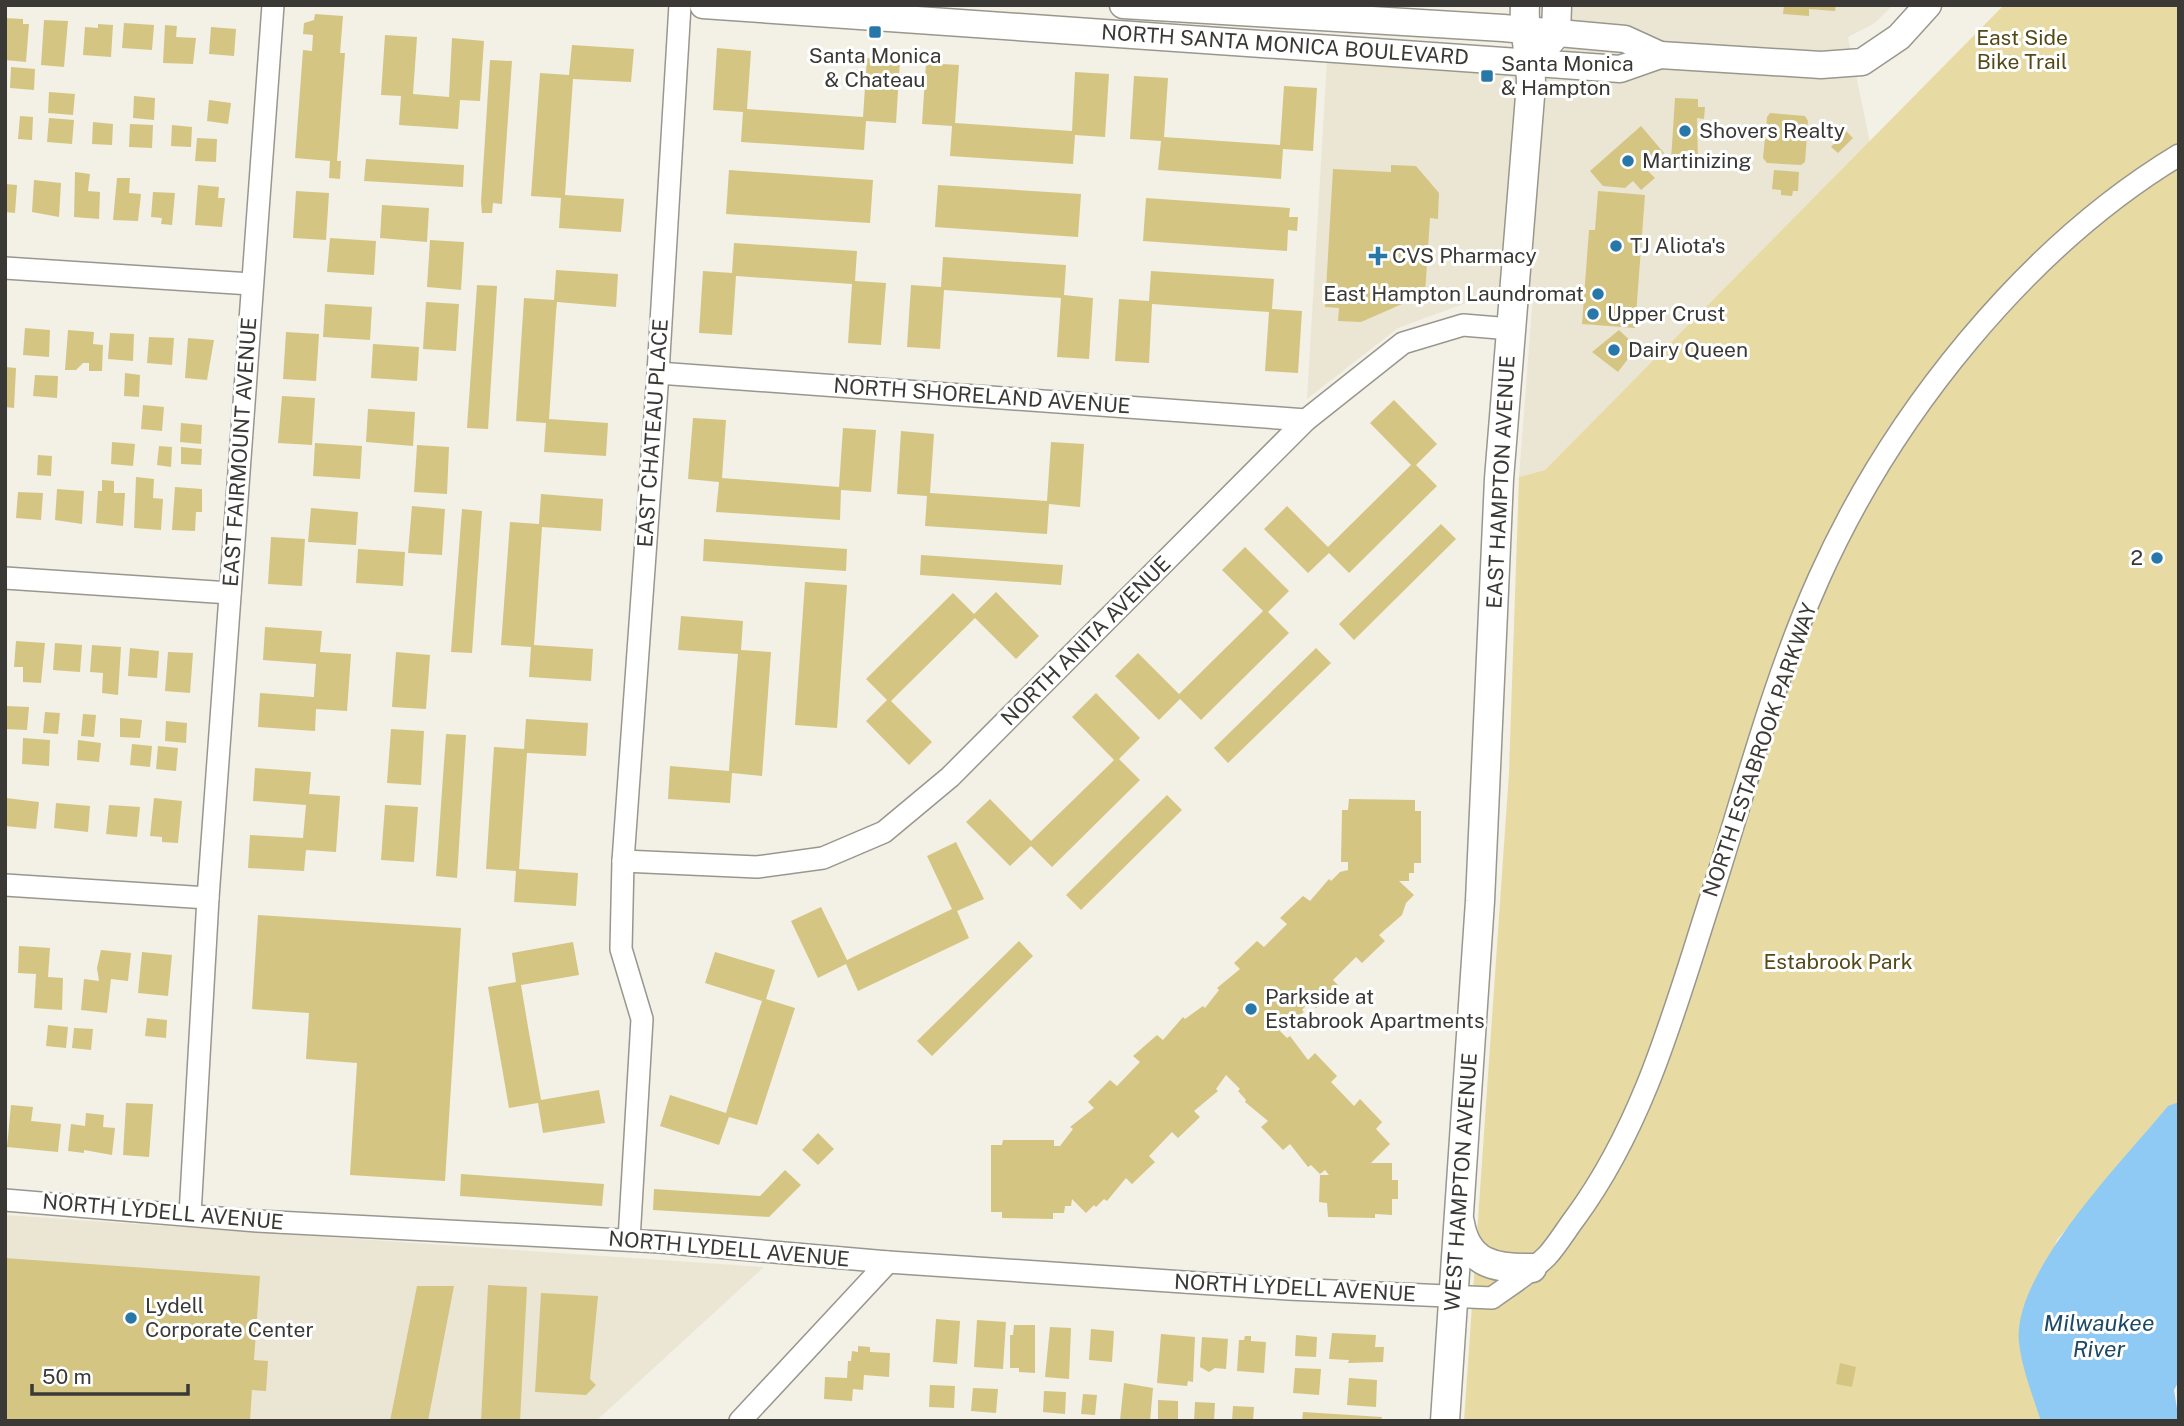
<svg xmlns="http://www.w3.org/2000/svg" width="2184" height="1426" viewBox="0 0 2184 1426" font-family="'Public Sans',sans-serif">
	<rect width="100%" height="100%" fill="#f3f0e6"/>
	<g fill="#ebe6d4">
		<polygon points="1567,5 1893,5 1875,23 1848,37 1870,142 1545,470 1519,477 1533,295 1477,299 1398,328 1307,399 1327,60 1563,80"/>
		<polygon points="5,1215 764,1267 596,1421 5,1421"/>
	</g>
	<polygon fill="#e8daa3" points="2004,5 2179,5 2179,1102 2168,1107 2057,1240 2020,1345 2041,1421 1464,1421 1509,773 1519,477 1545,470"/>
	<path fill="#8ecaf4" d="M2179 1102V1381L2174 1390 2179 1421H2041C2033 1397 2022 1368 2019 1343 2011 1273 2125 1159 2168 1106Z"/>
	<g fill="#d5c583">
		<polygon points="1784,5 1836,5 1835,11 1809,9 1809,16 1783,14"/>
		<polygon points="315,14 343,16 340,53 345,53 337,161 341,161 340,179 329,178 330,161 295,158 303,50 312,51 313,35 303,34 304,23 314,20"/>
		<polygon points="5,18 23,19 23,24 29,24 26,62 5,60"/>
		<polygon points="44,20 68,21 64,67 41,65"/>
		<polygon points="124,23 154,25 152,50 122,48"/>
		<polygon points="98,24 113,25 111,57 83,55 85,27 98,28"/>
		<polygon points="165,25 177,26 176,37 196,38 193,64 163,63"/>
		<polygon points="211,27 236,29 234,56 209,54"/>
		<polygon points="385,35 417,37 413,94 449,97 452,38 484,41 480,101 460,100 458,129 399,125 401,96 381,95"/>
		<polygon points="572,45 634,49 631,82 573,79 565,195 624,199 621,232 559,228 561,198 531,196 540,73 569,75"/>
		<polygon points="717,48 751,51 747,109 819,114 863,117 867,58 900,60 896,123 866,121 864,150 741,142 743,112 713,110"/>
		<polygon points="490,60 512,61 502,204 493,203 492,213 482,213 481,202"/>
		<polygon points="926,63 959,65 955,123 1057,130 1072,131 1075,72 1109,74 1105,137 1075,135 1073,164 950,156 952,126 922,124"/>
		<polygon points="11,67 35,69 34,90 10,88"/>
		<polygon points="1134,76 1168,78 1164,137 1280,145 1284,86 1317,88 1313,151 1283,149 1281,179 1158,170 1161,141 1130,139"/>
		<polygon points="49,92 75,94 73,115 48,113"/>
		<polygon points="134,96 155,98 154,120 133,118"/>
		<polygon points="1675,98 1698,99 1698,107 1705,107 1704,119 1697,118 1698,162 1671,160"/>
		<polygon points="209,100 231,103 228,124 207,121"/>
		<polygon points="1770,113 1805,116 1808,121 1805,162 1801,165 1767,163 1763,158 1767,117"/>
		<polygon points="20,116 33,117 32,140 18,139"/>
		<polygon points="49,118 74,120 72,144 47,142"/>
		<polygon points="93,122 113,124 112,145 92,144"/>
		<polygon points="130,124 153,125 152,148 129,147"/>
		<polygon points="172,125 192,127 191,147 171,146"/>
		<polygon points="1641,126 1664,153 1646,169 1655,178 1641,190 1633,181 1625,188 1603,186 1590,171"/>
		<polygon points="1846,131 1853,138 1838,153 1831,147"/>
		<polygon points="197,138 217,139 216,162 195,161"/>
		<polygon points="366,159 464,165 463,187 364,181"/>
		<polygon points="1391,165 1416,166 1439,193 1438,219 1430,218 1425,294 1361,322 1338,321 1339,308 1325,307 1333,169 1391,172"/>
		<polygon points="729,170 873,180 870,223 726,214"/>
		<polygon points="1774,170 1799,172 1798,191 1793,191 1792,196 1781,195 1781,190 1772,189"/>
		<polygon points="75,172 90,174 88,191 100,192 99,219 74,217"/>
		<polygon points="117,178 130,178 129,193 141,194 138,221 113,220"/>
		<polygon points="34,180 61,183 59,217 32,212"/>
		<polygon points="5,184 17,185 15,213 5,212"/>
		<polygon points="198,185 219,187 218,198 225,198 222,227 195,225"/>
		<polygon points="938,185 1081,194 1078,237 935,227"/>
		<polygon points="296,191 329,193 326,240 293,238"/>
		<polygon points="1598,191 1645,195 1635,328 1582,324 1589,230 1595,230"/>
		<polygon points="153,192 175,193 172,225 161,224 162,218 151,217"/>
		<polygon points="1146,198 1290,208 1289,217 1298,217 1297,231 1288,230 1287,251 1143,241"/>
		<polygon points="382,205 429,208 427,242 380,238"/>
		<polygon points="330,238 376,241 374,275 327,272"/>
		<polygon points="430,240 464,242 461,290 427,287"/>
		<polygon points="734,243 857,251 855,281 886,283 881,345 848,343 852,284 838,283 736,276 732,335 699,333 703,271 732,273"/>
		<polygon points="943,257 1066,265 1064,295 1093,298 1089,359 1057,357 1061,298 944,290 940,349 907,347 911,285 941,287"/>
		<polygon points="556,270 618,274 616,307 557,302 556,312 549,419 608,423 606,456 544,452 546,423 516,421 524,298 554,300"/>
		<polygon points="1151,271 1274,279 1272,309 1302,311 1298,373 1265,371 1269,312 1194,307 1152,304 1149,363 1115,361 1119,299 1149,301"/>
		<polygon points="477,285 497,286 488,429 467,428"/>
		<polygon points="426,302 459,304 456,351 423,349"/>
		<polygon points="325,304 372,307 370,340 323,337"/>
		<polygon points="25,328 50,330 49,357 23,355"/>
		<polygon points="68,330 94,332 93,344 103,345 102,371 89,371 89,363 83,363 76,370 65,370"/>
		<polygon points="1619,330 1637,347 1618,372 1592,352"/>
		<polygon points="286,332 319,334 316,381 283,379"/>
		<polygon points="110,333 134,334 133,361 108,359"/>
		<polygon points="149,337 174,338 172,365 147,363"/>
		<polygon points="188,338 214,340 207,380 185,378"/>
		<polygon points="373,344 419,347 417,381 371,378"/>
		<polygon points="5,367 16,368 14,408 5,407"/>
		<polygon points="125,373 140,375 139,397 124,396"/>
		<polygon points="35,375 58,376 57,398 33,396"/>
		<polygon points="282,396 315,398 312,445 278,443"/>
		<polygon points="1394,400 1437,444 1416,465 1437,486 1349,573 1329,553 1308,573 1264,529 1287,506 1328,547 1411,465 1370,423"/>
		<polygon points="143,405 164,407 162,431 141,429"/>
		<polygon points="368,409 415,412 413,446 366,442"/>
		<polygon points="693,418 726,420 722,478 839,487 843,428 876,430 871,492 841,490 840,520 716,512 719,482 688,479"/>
		<polygon points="181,423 202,425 201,444 180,442"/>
		<polygon points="901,431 934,434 930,493 1047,501 1051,442 1084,444 1080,507 1049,504 1047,534 925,526 927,496 897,494"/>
		<polygon points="112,442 135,444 133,466 111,464"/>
		<polygon points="315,443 362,446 360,479 313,476"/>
		<polygon points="417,445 449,447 447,494 414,492"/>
		<polygon points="159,446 172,447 171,467 157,465"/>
		<polygon points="181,447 202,449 201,465 181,464"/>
		<polygon points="38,455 52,456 51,476 37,475"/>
		<polygon points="136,477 154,479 153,498 163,499 161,530 134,528"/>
		<polygon points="102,480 114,481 114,493 125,493 123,526 96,523 98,491 102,491"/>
		<polygon points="175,487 202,489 202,512 196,512 195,531 172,530"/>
		<polygon points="57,489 84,491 82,524 55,520"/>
		<polygon points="18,492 43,493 41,520 16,518"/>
		<polygon points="541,494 603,499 601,531 542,527 535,631 534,645 593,649 591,681 529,677 531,647 501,645 510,522 539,524"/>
		<polygon points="412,506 445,509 442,555 408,553"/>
		<polygon points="311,508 358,512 356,545 308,542"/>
		<polygon points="462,509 482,511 472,653 451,652"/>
		<polygon points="1441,524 1456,539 1354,640 1339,624"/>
		<polygon points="271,537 305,539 302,586 268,584"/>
		<polygon points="704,539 847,549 846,571 703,561"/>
		<polygon points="1245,547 1289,591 1268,612 1289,633 1201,720 1180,699 1159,720 1115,676 1138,653 1179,694 1254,620 1263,611 1222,570"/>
		<polygon points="358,549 405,552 403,586 356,583"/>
		<polygon points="921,555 1063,565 1061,585 920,575"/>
		<polygon points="805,582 847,585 837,728 795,725"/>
		<polygon points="996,592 1039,636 1016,659 975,618 902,690 891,701 932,742 909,765 866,721 887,700 866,679 953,593 974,614"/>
		<polygon points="681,616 743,621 741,650 771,652 762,776 732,773 730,803 668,799 670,766 729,771 730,756 738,654 678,650"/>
		<polygon points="265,627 322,631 320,652 351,654 347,711 316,709 315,731 258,727 260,693 314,697 314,694 316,664 263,660"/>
		<polygon points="16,641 45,643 41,683 23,682 23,667 14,667"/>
		<polygon points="55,643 82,645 80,672 53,670"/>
		<polygon points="92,645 121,647 118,695 102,693 103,673 90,672"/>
		<polygon points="130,648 159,651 157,678 128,676"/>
		<polygon points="1316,648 1331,663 1228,763 1214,748"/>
		<polygon points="168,652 193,653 190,693 165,691"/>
		<polygon points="396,652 430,655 426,709 392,707"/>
		<polygon points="1096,693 1140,738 1119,759 1140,780 1052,867 1031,846 1010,866 966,822 990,799 1031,841 1107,767 1114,760 1072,717"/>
		<polygon points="6,706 29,707 27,730 5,729"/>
		<polygon points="45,712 60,713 58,734 43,733"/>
		<polygon points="83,714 96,715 94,737 81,736"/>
		<polygon points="120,718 142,720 140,738 120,737"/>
		<polygon points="526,719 588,723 586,756 527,753 524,795 519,869 578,873 576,906 514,902 516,871 486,869 494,747 524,749"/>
		<polygon points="166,721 187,723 186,743 165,741"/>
		<polygon points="391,729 424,731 421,785 387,783"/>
		<polygon points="446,734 466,735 457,878 436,876"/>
		<polygon points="23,738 50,740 49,766 22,764"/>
		<polygon points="78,740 101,743 99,762 77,760"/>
		<polygon points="132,744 152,746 150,767 130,765"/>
		<polygon points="158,746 178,748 176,771 156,769"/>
		<polygon points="255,768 311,772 309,794 340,796 336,852 306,850 304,871 248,868 250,835 303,838 306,805 253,801"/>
		<polygon points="1167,795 1182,810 1081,910 1066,895"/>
		<polygon points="6,798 39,802 36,829 5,826"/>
		<polygon points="154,798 182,801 178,843 162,842 162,837 150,836"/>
		<polygon points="1349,799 1415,800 1415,811 1421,811 1421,863 1414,863 1414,873 1409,873 1409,881 1399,881 1414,895 1406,903 1402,915 1379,935 1385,941 1362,963 1356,957 1333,980 1339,986 1316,1008 1309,1002 1302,1010 1304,1012 1280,1031 1287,1038 1290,1036 1308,1060 1315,1053 1337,1076 1331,1082 1354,1106 1360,1099 1382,1122 1376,1129 1390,1144 1371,1163 1392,1163 1392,1180 1398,1180 1398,1199 1392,1199 1392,1215 1375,1214 1375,1218 1328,1217 1327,1203 1319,1202 1320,1175 1329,1175 1325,1170 1320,1174 1311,1165 1308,1167 1290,1144 1283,1150 1261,1127 1268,1121 1245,1102 1246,1100 1238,1091 1240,1089 1226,1075 1216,1089 1218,1091 1194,1111 1200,1117 1178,1138 1172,1132 1149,1156 1155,1162 1132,1184 1126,1178 1107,1201 1104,1199 1096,1207 1094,1205 1086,1213 1072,1199 1071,1206 1065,1206 1064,1213 1053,1213 1053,1219 1002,1218 1002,1212 991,1212 991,1145 1002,1145 1003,1140 1054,1140 1054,1146 1060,1146 1073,1129 1070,1127 1094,1108 1088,1102 1110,1080 1117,1086 1140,1062 1133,1056 1157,1035 1163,1040 1183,1017 1185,1019 1203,1006 1205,1008 1219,990 1217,988 1240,969 1234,963 1257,941 1264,947 1287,924 1280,918 1303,896 1310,901 1329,879 1331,881 1340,872 1348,870 1348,862 1341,862 1342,810 1348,810"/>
		<polygon points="56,803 90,806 88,832 54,828"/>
		<polygon points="109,805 140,807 137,837 106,834"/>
		<polygon points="385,805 418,807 414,862 381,860"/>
		<polygon points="956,842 984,899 957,911 969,938 858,991 846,964 818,978 791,921 821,907 847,960 952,909 927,856"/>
		<polygon points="258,915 461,928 445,1181 350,1175 357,1063 306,1059 309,1013 252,1009"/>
		<polygon points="1019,941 1033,956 932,1056 917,1041"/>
		<polygon points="573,942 579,975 521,985 528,1027 541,1100 599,1090 605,1123 543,1133 538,1103 509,1108 488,987 516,982 512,953"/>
		<polygon points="19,946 50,948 48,977 63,978 62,1010 34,1008 36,974 18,973"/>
		<polygon points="101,950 131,953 128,981 111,979 107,1013 81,1010 84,979 99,981 97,968"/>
		<polygon points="142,952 172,955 168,996 138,993"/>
		<polygon points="715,952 775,970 766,999 795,1008 757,1125 729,1117 719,1145 660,1126 670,1095 726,1113 730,1100 762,1001 705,983"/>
		<polygon points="147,1018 167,1020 166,1038 145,1036"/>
		<polygon points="48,1025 68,1027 66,1048 46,1046"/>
		<polygon points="74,1028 93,1029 91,1050 72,1048"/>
		<polygon points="126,1103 153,1104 149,1157 123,1155"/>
		<polygon points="11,1105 33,1107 31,1121 61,1124 58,1152 7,1147"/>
		<polygon points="86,1113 104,1115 103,1127 115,1128 112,1155 84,1150 84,1153 68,1151 71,1124 85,1126"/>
		<polygon points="818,1133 834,1149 818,1165 802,1150"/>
		<polygon points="785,1170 801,1185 769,1217 653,1210 654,1189 760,1196"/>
		<polygon points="461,1174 604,1184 602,1206 460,1196"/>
		<polygon points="5,1258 260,1276 254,1360 268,1361 266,1391 252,1390 250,1421 5,1421"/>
		<polygon points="488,1285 527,1287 520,1421 481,1421"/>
		<polygon points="417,1286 454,1286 428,1421 390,1421"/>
		<polygon points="541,1293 598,1296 590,1379 596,1385 586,1395 535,1392"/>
		<polygon points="936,1319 960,1321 957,1364 933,1362"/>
		<polygon points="977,1320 1006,1322 1003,1369 974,1367"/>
		<polygon points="1014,1325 1035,1325 1035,1373 1019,1372 1019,1368 1010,1368 1010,1335 1013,1335"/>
		<polygon points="1050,1327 1071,1328 1069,1379 1045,1377"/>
		<polygon points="1091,1329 1114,1331 1112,1362 1089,1360"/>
		<polygon points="1332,1333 1376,1335 1375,1347 1384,1347 1383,1362 1348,1363 1349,1360 1329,1359"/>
		<polygon points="1161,1334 1195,1337 1193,1382 1188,1381 1187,1386 1157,1383"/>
		<polygon points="1296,1335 1317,1337 1316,1357 1295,1356"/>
		<polygon points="1245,1336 1251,1336 1251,1341 1266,1342 1264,1373 1237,1371 1239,1340 1244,1340"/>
		<polygon points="1202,1337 1228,1339 1226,1369 1215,1368 1209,1372 1200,1367"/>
		<polygon points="858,1346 870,1347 870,1352 890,1353 889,1377 864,1375 863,1390 853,1389 852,1401 824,1399 825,1377 847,1378 848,1361 851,1361 852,1351 858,1352"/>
		<polygon points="1840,1363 1856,1367 1852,1387 1836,1384"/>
		<polygon points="1295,1368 1321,1369 1319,1395 1293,1393"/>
		<polygon points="1349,1378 1377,1380 1376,1407 1347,1405"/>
		<polygon points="1124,1383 1153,1388 1150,1421 1120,1420"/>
		<polygon points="930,1385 955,1386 954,1408 929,1407"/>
		<polygon points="973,1388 998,1389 996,1413 971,1411"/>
		<polygon points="1044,1391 1066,1392 1065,1414 1043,1412"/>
		<polygon points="1083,1394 1097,1395 1095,1415 1081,1414"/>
		<polygon points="1158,1400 1178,1401 1178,1421 1158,1421"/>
		<polygon points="1195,1402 1215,1403 1214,1421 1194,1421"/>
		<polygon points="1233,1406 1254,1407 1253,1421 1232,1421"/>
		<polygon points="1303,1412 1382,1417 1381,1421 1302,1421"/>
	</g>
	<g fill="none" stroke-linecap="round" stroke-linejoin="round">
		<defs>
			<g id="minor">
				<polyline points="5,268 251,284"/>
				<polyline points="658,373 1306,420"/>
				<polyline points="5,578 230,593"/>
				<polyline points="623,861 757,867 823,858 884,832 950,777 1306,420 1403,343 1463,325 1511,329"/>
				<polyline points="5,885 208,898"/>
				<path d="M5 1200 257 1221 660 1242 888 1262 1288 1289 1492 1298C1510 1285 1531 1272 1547 1256 1557 1245 1566 1230 1575 1218 1645 1123 1675 1008 1711 897 1745 791 1773 680 1819 578 1892 415 2025 248 2179 155"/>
				<polyline points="190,1215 208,898 273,5"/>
				<polyline points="629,1240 642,1019 621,949 623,861 658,373 680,5"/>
				<polyline points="740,1421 888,1262"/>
			</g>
			<g id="tertiary">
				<polyline points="703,5 1620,69 1660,55"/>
				<polyline points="1123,5 1503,28 1625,39 1660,55 1821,65 1862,62 1899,37 1928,5"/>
			</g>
			<g id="secondary">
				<polyline points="1531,63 1556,34 1557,5"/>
				<path d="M1460 1223C1467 1264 1496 1269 1532 1268"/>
				<path d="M1445 1421 1480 901 1499 479 1531 84C1531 57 1523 32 1525 5"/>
			</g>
		</defs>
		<use href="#minor" stroke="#99978d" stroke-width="24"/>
		<use href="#tertiary" stroke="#99978d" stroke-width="29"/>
		<use href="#secondary" stroke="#99978d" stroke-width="31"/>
		<use href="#minor" stroke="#fff" stroke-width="21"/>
		<use href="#tertiary" stroke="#fff" stroke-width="26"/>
		<use href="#secondary" stroke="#fff" stroke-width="28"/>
	</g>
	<g fill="#2778a9" stroke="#fff" stroke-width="2.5">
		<rect x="868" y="25" width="14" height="14" rx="3.5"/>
		<rect x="1480" y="69" width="14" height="14" rx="3.5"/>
		<circle cx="1685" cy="131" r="7"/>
		<circle cx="1628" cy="161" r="7"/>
		<circle cx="1616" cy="246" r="7"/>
		<path d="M1374.5 245.5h7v7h7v7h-7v7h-7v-7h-7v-7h7z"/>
		<circle cx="1598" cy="294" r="7"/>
		<circle cx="1593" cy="314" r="7"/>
		<circle cx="1614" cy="350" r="7"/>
		<circle cx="2157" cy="558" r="7"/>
		<circle cx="1251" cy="1009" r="7"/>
		<circle cx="131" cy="1318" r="7"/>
	</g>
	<g text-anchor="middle" stroke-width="6" stroke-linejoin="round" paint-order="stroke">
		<g font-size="21" fill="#554917" stroke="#fff">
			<text x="2022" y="45">East Side<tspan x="2022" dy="24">Bike Trail</tspan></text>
			<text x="1838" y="969">Estabrook Park</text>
		</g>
		<g font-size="21" fill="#3a3935" stroke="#fff">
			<text transform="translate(1285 45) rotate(4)" y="7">NORTH SANTA MONICA BOULEVARD</text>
			<text transform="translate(982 396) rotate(4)" y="7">NORTH SHORELAND AVENUE</text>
			<text transform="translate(653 433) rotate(-86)" y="7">EAST CHATEAU PLACE</text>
			<text transform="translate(240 452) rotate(-86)" y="7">EAST FAIRMOUNT AVENUE</text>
			<text transform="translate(1501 482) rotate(-87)" y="7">EAST HAMPTON AVENUE</text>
			<text transform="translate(1086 641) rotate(-45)" y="7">NORTH ANITA AVENUE</text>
			<text transform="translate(1760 750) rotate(-71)" y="7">NORTH ESTABROOK PARKWAY</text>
			<text transform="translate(1461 1182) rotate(-86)" y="7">WEST HAMPTON AVENUE</text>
			<text transform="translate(163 1212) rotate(5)" y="7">NORTH LYDELL AVENUE</text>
			<text transform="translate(729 1249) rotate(5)" y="7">NORTH LYDELL AVENUE</text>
			<text transform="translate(1295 1288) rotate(3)" y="7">NORTH LYDELL AVENUE</text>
		</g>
		<g font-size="21" fill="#3a3935" stroke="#fff" text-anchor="start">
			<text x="875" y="63" text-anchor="middle">Santa Monica<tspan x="875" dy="24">&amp; Chateau</tspan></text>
			<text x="1501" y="71">Santa Monica<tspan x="1501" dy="24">&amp; Hampton</tspan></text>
			<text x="1699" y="138">Shovers Realty</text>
			<text x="1642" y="168">Martinizing</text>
			<text x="1630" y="253">TJ Aliota's</text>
			<text x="1392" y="263">CVS Pharmacy</text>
			<text x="1584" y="301" text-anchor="end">East Hampton Laundromat</text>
			<text x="1607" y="321">Upper Crust</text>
			<text x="1628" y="357">Dairy Queen</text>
			<text x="2143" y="565" text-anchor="end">2</text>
			<text x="1265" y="1004">Parkside at<tspan x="1265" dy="24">Estabrook Apartments</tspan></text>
			<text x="145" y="1313">Lydell<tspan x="145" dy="24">Corporate Center</tspan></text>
		</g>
		<g font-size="23" font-style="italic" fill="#1b4865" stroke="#fff">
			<text x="2099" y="1331">Milwaukee<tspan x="2099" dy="26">River</tspan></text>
		</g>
	</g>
	<rect width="2184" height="1426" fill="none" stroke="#3a3935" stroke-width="14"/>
	<path d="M32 1384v10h156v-10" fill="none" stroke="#3a3935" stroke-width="3.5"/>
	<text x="42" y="1384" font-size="21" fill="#3a3935" stroke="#ffffff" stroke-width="5" paint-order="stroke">50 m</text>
</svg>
